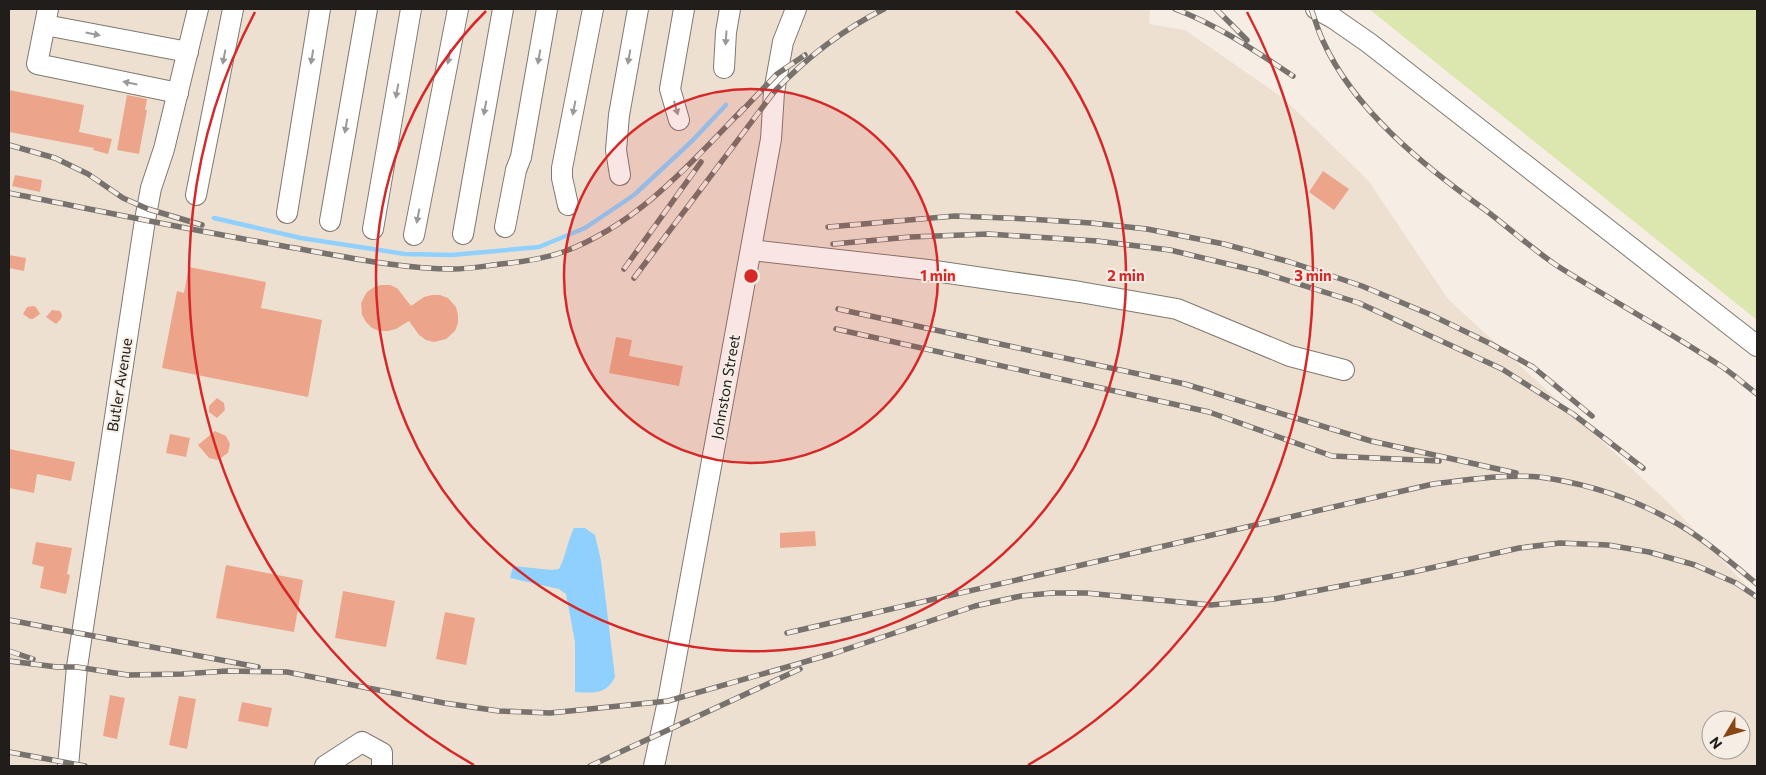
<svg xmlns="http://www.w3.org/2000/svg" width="1766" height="775" viewBox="0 0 1766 775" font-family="Commissioner,sans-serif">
	<rect width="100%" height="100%" fill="#f6eee5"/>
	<path fill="#ede0d1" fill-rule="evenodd" d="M9 9H1150L1149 24 1185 30 1283 98 1368 180 1448 299 1670 504 1757 597V766H9ZM1711 720H1741V750H1711Z"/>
	<polygon fill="#dce6af" points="1369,9 1757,9 1757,320"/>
	<path fill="#8fd0fe" d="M574 528H585L595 535 601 561 615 677C606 695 593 693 575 692V642L566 594 559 589 510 578 513 566 552 570 559 569C566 556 567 542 574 528Z"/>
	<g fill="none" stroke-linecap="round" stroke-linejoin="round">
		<polyline stroke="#8fd0fe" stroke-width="4.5" points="214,218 301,238 405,254 452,255 539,247 585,228 634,195 692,141 726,105"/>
	</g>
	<g fill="#eca58b">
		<polygon points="9,90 84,105 79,132 112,139 108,154 93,150 94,148 9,132"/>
		<polygon points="127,95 147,99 145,110 147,110 139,154 117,150"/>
		<polygon points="1323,171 1349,189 1334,210 1309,192"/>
		<polygon points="15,175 42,180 40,192 12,186"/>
		<polygon points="9,255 26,258 24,271 9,268"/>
		<polygon points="189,267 266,282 261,308 322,320 308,397 162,368 177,291 184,293"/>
		<polygon points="381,285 390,285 397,288 411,306 424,297 432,295 440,295 448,298 456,307 458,315 458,323 455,331 446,339 434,342 426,340 419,335 409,321 396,329 388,331 379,331 372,328 366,322 362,315 361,303 367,292 374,287"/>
		<polygon points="33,306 36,307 40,314 33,319 30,319 23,314 27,307"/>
		<polygon points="52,310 60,311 62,315 61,319 56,324 46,317"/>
		<polygon points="616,337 632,340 629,356 683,366 679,386 609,373"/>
		<polygon points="217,398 224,403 225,410 217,418 209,412 209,406"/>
		<polygon points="215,431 226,436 230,444 228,453 218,460 209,458 198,445"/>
		<polygon points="170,434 190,438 186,457 166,453"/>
		<polygon points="9,449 75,462 71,481 37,474 34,493 9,488"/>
		<polygon points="815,531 816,546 780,548 780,533"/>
		<polygon points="36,542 72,548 67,574 70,575 66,594 40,588 44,567 32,564"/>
		<polygon points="226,565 303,580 294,632 216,618"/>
		<polygon points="343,591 395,601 386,647 335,638"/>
		<polygon points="445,612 475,618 466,665 436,659"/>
		<polygon points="110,695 125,698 117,739 103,736"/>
		<polygon points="179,696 196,699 187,749 169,745"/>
		<polygon points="242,702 272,708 268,727 238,721"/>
	</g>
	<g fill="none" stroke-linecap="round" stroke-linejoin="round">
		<defs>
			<g id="minor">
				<polyline points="48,9 37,64 178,93"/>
				<polyline points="1316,9 1333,18 1369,43 1757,346"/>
				<polyline points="45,25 188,52"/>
				<polyline points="724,68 726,32 730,9"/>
				<polyline points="679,120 670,89 684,9"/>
				<polyline points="620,175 616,150 619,115 638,9"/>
				<polyline points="196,195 233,9"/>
				<polyline points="568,205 562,178 562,168 593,9"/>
				<polyline points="287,213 320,9"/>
				<polyline points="330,221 367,9"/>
				<polyline points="505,227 516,170 521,157 547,9"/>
				<polyline points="373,229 411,9"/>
				<polyline points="463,234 503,9"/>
				<polyline points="414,235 458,9"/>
				<polyline points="751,250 928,270 1080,292 1177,309 1290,356 1344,370"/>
				<polyline points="68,766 77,667 145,220 151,188 164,149 198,9"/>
				<polyline points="325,766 362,742 382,753 382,766"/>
				<polyline points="654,766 668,701 771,139 774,92 783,42 796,9"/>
			</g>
		</defs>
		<use href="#minor" stroke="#807971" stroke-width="22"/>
		<use href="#minor" stroke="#fff" stroke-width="20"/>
		<defs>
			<g id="rail">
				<path d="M1175 9C1218 25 1255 51 1293 76"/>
				<polyline points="1216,9 1247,40"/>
				<path d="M1311 9C1315 19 1318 31 1323 41 1354 110 1424 166 1484 209 1508 227 1531 248 1556 265 1609 299 1665 329 1718 364 1732 373 1744 384 1757 394"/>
				<polyline points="738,115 777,74 805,55"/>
				<polyline points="9,145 55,158 88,174 123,198 148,209 202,225"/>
				<path d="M9 193C100 211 191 230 283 246 337 255 399 269 453 269 469 269 485 266 501 264 522 262 543 259 563 252 637 225 690 164 743 109"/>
				<polyline points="828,227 955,216 1028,219 1091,223 1147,229 1224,244 1290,262 1362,286 1429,314 1491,344 1533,367 1592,416"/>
				<polyline points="833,244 910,237 988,234 1097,241 1170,250 1261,272 1359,303 1502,369 1573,414 1643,468"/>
				<polyline points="624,269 701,162"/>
				<path d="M634 278 774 92C806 58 842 30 884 9"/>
				<polyline points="838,309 1185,384 1371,441 1516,473"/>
				<polyline points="836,329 1209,412 1332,456 1439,461"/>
				<polyline points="9,620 258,667"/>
				<path d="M787 633 1433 484C1468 480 1504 474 1539 477 1584 483 1629 497 1669 519 1701 536 1729 561 1757 584"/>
				<polyline points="9,651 33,659"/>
				<polyline points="9,661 57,667 77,667 128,675 182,674 227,671 287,672 444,703 499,711 550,713 668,701 832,654 975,606 1021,596 1052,593 1086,593 1211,605 1274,599 1413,572 1519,548 1560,543 1608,545 1649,552 1695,565 1736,583 1757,597"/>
				<polyline points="9,752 85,766"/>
				<polyline points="590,766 800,669"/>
			</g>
		</defs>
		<use href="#rail" stroke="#77726d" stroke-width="5.5"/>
		<use href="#rail" stroke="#f6eee5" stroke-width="4" stroke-dasharray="11" stroke-linecap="butt"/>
	</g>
	<defs><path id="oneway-solid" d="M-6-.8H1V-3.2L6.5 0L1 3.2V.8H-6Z" transform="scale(1.25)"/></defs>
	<g fill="#9b9998">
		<use href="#oneway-solid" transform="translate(93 34) rotate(11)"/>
		<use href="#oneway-solid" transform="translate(726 38) rotate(94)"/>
		<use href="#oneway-solid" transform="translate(224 57) rotate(101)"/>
		<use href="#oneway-solid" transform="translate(312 57) rotate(99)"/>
		<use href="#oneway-solid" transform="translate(449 57) rotate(101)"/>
		<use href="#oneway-solid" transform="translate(539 57) rotate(100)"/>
		<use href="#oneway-solid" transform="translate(629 57) rotate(100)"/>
		<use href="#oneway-solid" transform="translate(130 83) rotate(-168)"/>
		<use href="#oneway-solid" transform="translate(397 91) rotate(100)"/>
		<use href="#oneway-solid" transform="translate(485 108) rotate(100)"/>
		<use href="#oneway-solid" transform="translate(574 108) rotate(101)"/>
		<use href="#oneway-solid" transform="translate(676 108) rotate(74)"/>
		<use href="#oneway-solid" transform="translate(346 126) rotate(100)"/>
		<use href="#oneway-solid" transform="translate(418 216) rotate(101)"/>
	</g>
	<circle cx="751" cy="276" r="187" fill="#d62828" fill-opacity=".12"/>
	<g fill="none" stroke="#d62828" stroke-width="2.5">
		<circle cx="751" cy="276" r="187"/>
		<path d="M1016 11A375 375 0 1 1 486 11"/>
		<path d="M474 765A562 562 0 0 1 255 12M1247 12A562 562 0 0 1 1028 765"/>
	</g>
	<g text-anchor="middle" stroke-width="4" stroke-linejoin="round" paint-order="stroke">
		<g font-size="15" fill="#201d1a" stroke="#f6eee5">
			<text transform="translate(120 385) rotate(-81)" y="5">Butler Avenue</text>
			<text transform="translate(726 387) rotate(-80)" y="5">Johnston Street</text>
		</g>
	</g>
	<circle cx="751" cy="276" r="8" fill="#d62828" stroke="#f6eee5" stroke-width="2.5"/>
	<g font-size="15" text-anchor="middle" font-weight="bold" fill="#d62828" stroke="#f6eee5" stroke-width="4" stroke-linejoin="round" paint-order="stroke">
		<text x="938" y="281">1 min</text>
		<text x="1126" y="281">2 min</text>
		<text x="1313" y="281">3 min</text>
	</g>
	<rect width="1766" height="775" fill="none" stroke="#201d1a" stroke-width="20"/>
	<g transform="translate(1726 735) rotate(232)"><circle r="24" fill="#f6eee5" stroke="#a09a94"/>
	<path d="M0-4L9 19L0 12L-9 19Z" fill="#884613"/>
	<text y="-8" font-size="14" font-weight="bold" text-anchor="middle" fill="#201d1a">N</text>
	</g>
</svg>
